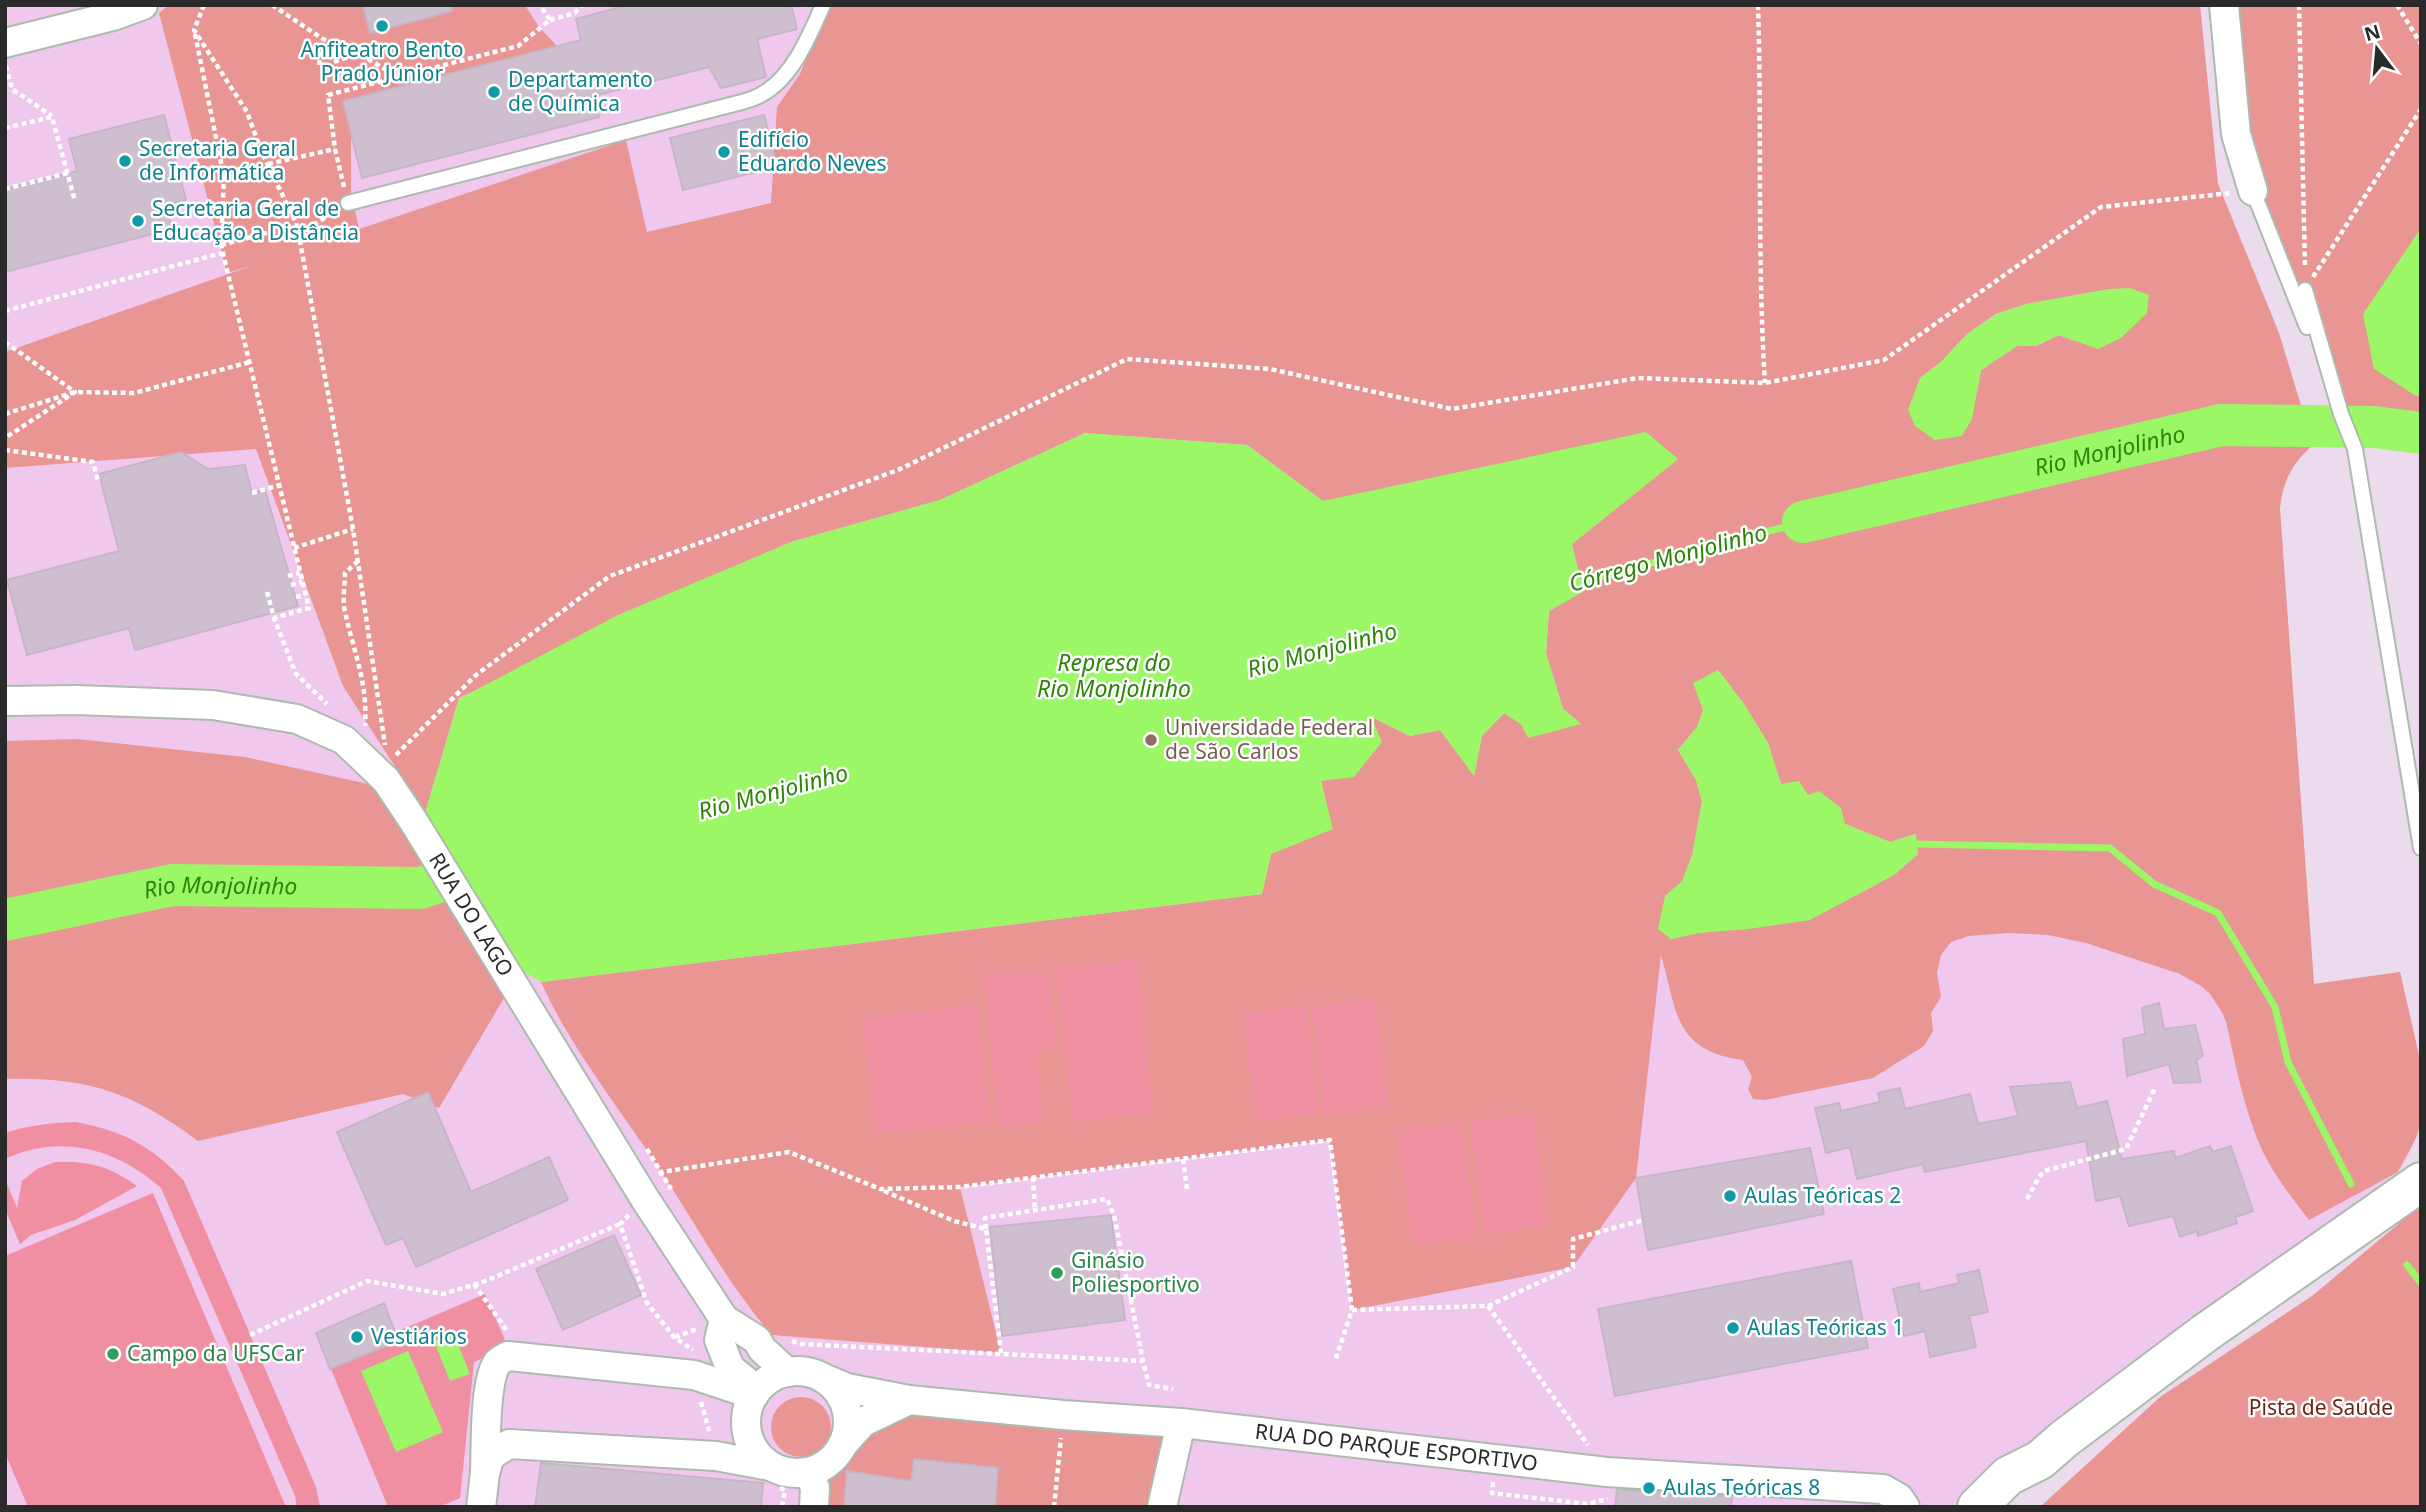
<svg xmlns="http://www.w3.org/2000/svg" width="2426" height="1512" viewBox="0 0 2426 1512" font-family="'Noto Sans',sans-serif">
	<rect width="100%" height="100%" fill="#ecdaed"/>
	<polygon fill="#f0c8ee" points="5,5 2200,5 2218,184 2279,333 2313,445 2295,463 2289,473 2281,496 2280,509 2314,984 2400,972 2421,1064 2421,1123 2409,1156 2398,1172 2327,1227 2007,1459 1964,1507 5,1507"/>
	<g fill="#e89593" fill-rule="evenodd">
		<path d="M169 5H525L539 27 557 46 343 101 351 133V192L359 229 626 140 647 232 771 203 777 107 800 74 827 5H2200L2218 184 2279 333 2313 445C2293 462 2282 482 2280 509L2314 984 2400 972 2421 1064V1123L2416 1138 2398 1172 2309 1220C2293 1199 2277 1179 2265 1156 2247 1120 2235 1065 2227 1025L2223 1014 2210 994 2201 986 2180 974 2086 943 2048 935 2008 933 1969 936 1951 942 1941 955 1937 973 1941 997 1931 1013 1933 1031 1924 1046 1873 1078 1765 1100 1753 1099 1748 1089 1752 1077 1743 1060C1672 1051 1677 1008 1661 955L1636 1178 1573 1267 1352 1310 1330 1140 960 1187 1001 1353 772 1335C728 1285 697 1226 661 1171 620 1109 571 1049 541 982L1262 894 1271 854 1332 829 1321 781 1370 716 1410 736 1440 730 1474 775 1482 736 1504 713 1521 724H1581L1563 709 1546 653 1549 611 1583 591 1572 544 1678 459 1417 482 1323 501 1247 445 1085 433 940 500 791 542 459 698 425 813 343 686 256 449 5 468V352L254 265 227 273 159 13ZM2110 289 2075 341 2059 335 2036 346H2017L1981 370 1977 393 1920 378 1942 361 1967 334 1996 314 2026 304ZM1718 670 1744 704 1768 743 1781 784 1808 795 1845 824 1890 842 1915 834 1918 854 1894 875 1809 920 1698 933 1671 939 1665 896 1682 882 1692 856 1702 801 1696 780 1678 750 1697 727Z"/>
		<polygon points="2229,5 2421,5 2421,415 2347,409 2242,184"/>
		<path d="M78 739 245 757 373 785 507 993 439 1108 403 1094 198 1141C132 1092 88 1077 5 1079V741Z"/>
		<polygon points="2421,1205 2421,1507 2040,1507 2160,1397 2312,1296"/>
		<circle cx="801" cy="1427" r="30"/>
		<polygon points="901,1405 1174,1428 1153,1507 821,1507 823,1473 828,1458"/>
	</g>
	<g fill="#f08ea2">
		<polygon points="1137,960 1153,1113 1073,1122 1056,969"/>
		<polygon points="984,974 1049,974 1057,1046 1036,1050 1043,1122 999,1127"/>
		<polygon points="1375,999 1388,1106 1325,1114 1312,1007"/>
		<polygon points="976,1004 990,1122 876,1133 863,1019"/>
		<polygon points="1306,1005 1319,1114 1256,1121 1243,1013"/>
		<polygon points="1533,1113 1547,1225 1485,1234 1470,1121"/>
		<path d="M76 1122C123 1131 151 1145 184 1181L316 1487 320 1507H297L295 1496 161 1188C117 1149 61 1133 5 1159V1133C29 1125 51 1123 76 1122Z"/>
		<polygon points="1461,1123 1476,1236 1413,1244 1398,1132"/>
		<path d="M55 1162C87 1160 112 1167 137 1186L75 1220 31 1235 20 1244 5 1209V1179L17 1208 22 1181 37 1169Z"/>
		<polygon points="153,1193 286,1507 28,1507 5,1453 5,1256"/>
		<polygon points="485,1294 508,1347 474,1362 460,1498 439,1507 388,1507 316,1333 384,1303 396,1332"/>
	</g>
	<g fill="#9bf766">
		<polygon points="2421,228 2421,396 2416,396 2374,369 2363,314"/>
		<polygon points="2130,288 2149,295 2147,313 2121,338 2098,349 2059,335 2036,346 2017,346 1981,370 1972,419 1962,436 1935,440 1915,426 1908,410 1920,378 1942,361 1967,334 1997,314 2026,304 2109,289"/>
		<polygon points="1646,432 1678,459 1572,544 1583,592 1549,611 1546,653 1563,709 1581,724 1528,738 1521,724 1504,713 1482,736 1474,776 1440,730 1410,736 1371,717 1382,742 1354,777 1321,781 1333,829 1271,854 1262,894 541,982 521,970 425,813 459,699 618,615 791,542 940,500 1085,433 1247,445 1323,501"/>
		<polygon points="1718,670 1744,704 1768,743 1781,784 1799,781 1808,795 1819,791 1841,808 1845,824 1890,842 1916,834 1918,854 1894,875 1810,920 1749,929 1698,933 1671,939 1658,929 1665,896 1682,881 1692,856 1702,801 1696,780 1678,750 1697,727 1703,710 1693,683"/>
		<polygon points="454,1334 470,1374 450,1381 434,1341"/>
		<polygon points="408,1351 443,1432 396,1452 361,1371"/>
	</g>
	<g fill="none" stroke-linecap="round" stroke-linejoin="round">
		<g stroke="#9bf766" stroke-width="7">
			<polyline points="1574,584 1803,522"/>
			<polyline points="1916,844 2110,848 2154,884 2218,913 2275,1007 2288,1062 2351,1184"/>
			<polyline points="2407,1265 2421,1283"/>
		</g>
		<g stroke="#9bf766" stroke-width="42">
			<path id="s1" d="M1803 522 2221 425 2374 427 2421 433"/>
			<path id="s2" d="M5 920 172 885 420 888 489 866"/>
		</g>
	</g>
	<g fill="#cebfce" stroke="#c8b4c8" stroke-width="2">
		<polygon points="363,5 451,5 452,11 370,33"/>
		<polygon points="628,5 791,5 797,29 757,39 766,77 721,88 709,67 594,96 599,117 362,178 343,101 581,40 576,19"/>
		<polygon points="164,115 186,200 166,205 172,229 5,272 5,189 77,171 69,139"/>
		<polygon points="764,115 777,167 683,190 670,138"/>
		<polygon points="181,452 208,469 245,465 252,493 265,490 298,606 135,650 129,628 27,655 7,580 119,551 99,474"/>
		<polygon points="2159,1003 2164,1029 2195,1025 2203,1056 2196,1060 2201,1082 2174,1083 2169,1064 2127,1076 2123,1039 2145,1034 2142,1008"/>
		<polygon points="2070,1082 2077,1108 2107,1101 2122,1159 2174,1151 2175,1158 2210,1146 2213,1152 2231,1146 2253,1211 2235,1217 2237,1223 2198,1236 2197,1231 2180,1237 2173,1216 2129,1226 2120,1196 2096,1201 2086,1141 1925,1172 1923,1164 1857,1179 1850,1147 1826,1153 1815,1108 1839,1103 1841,1111 1880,1102 1878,1093 1900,1088 1905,1109 1970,1094 1978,1124 2018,1116 2010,1087"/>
		<polygon points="428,1092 471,1192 549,1157 568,1200 416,1267 403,1238 386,1245 337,1132"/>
		<polygon points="1810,1148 1824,1214 1648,1250 1636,1178"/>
		<polygon points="1111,1215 1125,1320 1002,1336 990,1227"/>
		<polygon points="614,1235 641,1295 563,1330 536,1269"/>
		<polygon points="1851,1261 1868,1348 1615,1396 1598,1309"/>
		<polygon points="1979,1270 1988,1312 1969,1316 1976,1347 1930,1357 1925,1331 1904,1336 1893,1289 1919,1283 1920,1292 1959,1283 1957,1275"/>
		<polygon points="384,1303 398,1341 330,1369 316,1333"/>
		<polygon points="914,1459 998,1468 995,1507 844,1507 847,1471 911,1481"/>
		<polygon points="541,1463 763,1483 761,1507 535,1507"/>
		<polygon points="1617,1489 1732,1496 1731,1507 1615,1507"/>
	</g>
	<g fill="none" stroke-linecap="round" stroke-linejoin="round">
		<defs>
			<g id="lane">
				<polyline points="2253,191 2307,327"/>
				<path d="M348 203 742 102C749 100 756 98 762 94 792 78 810 35 823 5"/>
				<polyline points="2305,290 2341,414 2355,449 2421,848"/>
			</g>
			<g id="street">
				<polyline points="2224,5 2236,134 2253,191"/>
				<polyline points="5,43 113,16 143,5"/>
				<path id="s3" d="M5 701 76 700 213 705 297 719 344 740 386 780 414 822 645 1199 724 1319 757 1340 762 1349 787 1372"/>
				<polyline points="724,1319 719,1340 730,1368 757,1390"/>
				<circle cx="797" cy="1422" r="51"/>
				<path id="s4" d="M823 1378 847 1388 909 1400 1063 1415 1181 1423 1607 1472 1883 1489 1899 1498 1905 1507"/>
				<polyline points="843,1444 863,1422 909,1400"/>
				<polyline points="809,1472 815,1488 814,1507"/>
				<path d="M485 1473C486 1449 484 1379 498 1362 500 1360 506 1357 508 1356L694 1375 754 1395"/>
				<polyline points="481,1507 485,1473 490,1456 509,1444 716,1456 770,1466"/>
				<polyline points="1162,1507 1181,1423"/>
			</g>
			<polyline id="secondary" points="1977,1507 2008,1476 2040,1460 2064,1439 2205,1333 2421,1182"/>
		</defs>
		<use href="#lane" stroke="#abbbae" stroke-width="18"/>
		<use href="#street" stroke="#abbbae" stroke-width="32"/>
		<use href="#secondary" stroke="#abbbae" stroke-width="42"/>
		<g stroke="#fff" stroke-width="4.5" stroke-dasharray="5 3.5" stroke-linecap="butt">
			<polyline points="204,5 194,30 247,112 262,153 297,225 353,529 385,745"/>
			<polyline points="272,5 323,39 358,53 398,77"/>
			<path d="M1758 5C1762 131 1757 258 1765 383"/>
			<polyline points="2299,5 2305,268"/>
			<polyline points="2397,5 2421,44"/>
			<polyline points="550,20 575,13 582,5"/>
			<polyline points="195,34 224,177 221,245 309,608 274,618"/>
			<polyline points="334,62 356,54"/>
			<polyline points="319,65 323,39"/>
			<polyline points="6,66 12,89 52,116"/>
			<polyline points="5,128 52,117 75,201"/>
			<polyline points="268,164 335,149"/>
			<polyline points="344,187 335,149 328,95 518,46 550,20 540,5"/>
			<polyline points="5,189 68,173"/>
			<polyline points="299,234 334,212"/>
			<polyline points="221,245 297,225"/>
			<polyline points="2313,277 2421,109"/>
			<polyline points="5,311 222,253"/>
			<polyline points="5,342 75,392 5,438"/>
			<polyline points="5,414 75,392 134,393 250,362"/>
			<polyline points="5,450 93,462 98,481"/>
			<polyline points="252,493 280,485"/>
			<polyline points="294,548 353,529"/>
			<path d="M358 561 345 573C345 585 342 600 345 612 354 653 368 683 365 726"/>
			<polyline points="288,576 299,573"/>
			<polyline points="291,585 302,582"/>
			<polyline points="267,592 274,618 296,674 327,704"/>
			<polyline points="296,597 305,595"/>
			<polyline points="396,755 476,675 610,576 898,470 1127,359 1270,369 1452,409 1638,378 1765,383 1884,360 2101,207 2231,193"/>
			<polyline points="647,1149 671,1189"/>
			<polyline points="1183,1159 1187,1189"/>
			<polyline points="660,1175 662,1172 789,1152 880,1189 959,1187 1330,1140 1352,1310 1335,1361"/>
			<polyline points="1033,1177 1035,1210"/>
			<polyline points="884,1191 954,1221 986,1229 1001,1353"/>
			<polyline points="2027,1199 2039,1177 2044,1171 2126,1149 2155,1088"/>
			<polyline points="629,1215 620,1224 647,1303 674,1337 693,1350"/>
			<polyline points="986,1229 985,1218 1107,1199 1114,1215 1143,1361"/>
			<polyline points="474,1284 508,1332"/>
			<polyline points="1488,1306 1588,1445"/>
			<polyline points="1352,1310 1488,1306 1573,1267 1573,1239 1644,1220"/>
			<polyline points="250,1335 367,1281 443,1294 483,1282 620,1224"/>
			<polyline points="675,1337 697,1329"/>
			<polyline points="792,1341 801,1344 1143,1361 1149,1385 1173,1389"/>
			<polyline points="701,1402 709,1431"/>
			<polyline points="1493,1482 1492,1493 1587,1504 1608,1499"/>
			<polyline points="780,1488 785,1490 782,1507"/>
			<polyline points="1054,1507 1061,1438"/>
		</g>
		<use href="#lane" stroke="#fff" stroke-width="14"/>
		<use href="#street" stroke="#fff" stroke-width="28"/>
		<use href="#secondary" stroke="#fff" stroke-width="38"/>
	</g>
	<g fill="#0f9aa8" stroke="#fff" stroke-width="2.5">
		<circle cx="382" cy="26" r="7"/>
		<circle cx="494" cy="92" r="7"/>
		<circle cx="724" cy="152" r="7"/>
		<circle cx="125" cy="161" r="7"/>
		<circle cx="138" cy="221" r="7"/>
		<circle cx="1730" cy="1196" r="7"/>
		<circle cx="1733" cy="1328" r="7"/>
		<circle cx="357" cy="1337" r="7"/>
		<circle cx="1649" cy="1488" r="7"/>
	</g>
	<circle fill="#8d6e63" stroke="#fff" stroke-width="2.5" cx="1151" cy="740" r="7"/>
	<g fill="#2e9e5b" stroke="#fff" stroke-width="2.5">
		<circle cx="1057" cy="1273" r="7"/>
		<circle cx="113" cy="1354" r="7"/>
	</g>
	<g text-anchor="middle" stroke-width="5" stroke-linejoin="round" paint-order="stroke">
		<g font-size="21" fill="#0d838f" stroke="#fff" text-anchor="start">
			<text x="382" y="57" text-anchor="middle">Anfiteatro Bento<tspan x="382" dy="24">Prado Júnior</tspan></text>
			<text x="508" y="87">Departamento<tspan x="508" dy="24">de Química</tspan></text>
			<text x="738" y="147">Edifício<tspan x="738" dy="24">Eduardo Neves</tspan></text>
			<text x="139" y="156">Secretaria Geral<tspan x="139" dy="24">de Informática</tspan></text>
			<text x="152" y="216">Secretaria Geral de<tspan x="152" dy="24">Educação a Distância</tspan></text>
			<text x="1744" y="1203">Aulas Teóricas 2</text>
			<text x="1747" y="1335">Aulas Teóricas 1</text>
			<text x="371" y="1344">Vestiários</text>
			<text x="1663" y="1495">Aulas Teóricas 8</text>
		</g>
		<g font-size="21" fill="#785e54" stroke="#fff" text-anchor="start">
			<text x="1165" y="735">Universidade Federal<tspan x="1165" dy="24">de São Carlos</tspan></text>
		</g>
		<g font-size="21" fill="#2a2a2a" stroke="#fff">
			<text dy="7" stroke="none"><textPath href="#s3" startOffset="562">RUA DO LAGO</textPath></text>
			<text dy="7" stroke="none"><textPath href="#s4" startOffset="579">RUA DO PARQUE ESPORTIVO</textPath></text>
		</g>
		<g font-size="21" fill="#27864d" stroke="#fff" text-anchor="start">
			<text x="1071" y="1268">Ginásio<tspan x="1071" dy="24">Poliesportivo</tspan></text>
			<text x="127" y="1361">Campo da UFSCar</text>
		</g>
		<g font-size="21" fill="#6c2315" stroke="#fff">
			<text x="2321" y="1415">Pista de Saúde</text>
		</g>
		<g font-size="23" font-style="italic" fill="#2b8607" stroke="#fff">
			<text dy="8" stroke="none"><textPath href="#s1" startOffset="315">Rio Monjolinho</textPath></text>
			<text transform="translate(1668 558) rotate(-15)" y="8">Córrego Monjolinho</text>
			<text transform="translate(1322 650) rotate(-15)" y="8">Rio Monjolinho</text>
			<text x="1114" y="671">Represa do<tspan x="1114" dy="26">Rio Monjolinho</tspan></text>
			<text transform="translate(773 792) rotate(-15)" y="8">Rio Monjolinho</text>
			<text dy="8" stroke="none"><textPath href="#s2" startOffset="219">Rio Monjolinho</textPath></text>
		</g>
	</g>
	<rect width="2426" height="1512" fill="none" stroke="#2a2a2a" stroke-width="14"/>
	<g transform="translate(2377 49) rotate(344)" stroke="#ffffff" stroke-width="5" paint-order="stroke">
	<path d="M0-5L12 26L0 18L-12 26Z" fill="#2a2a2a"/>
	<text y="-10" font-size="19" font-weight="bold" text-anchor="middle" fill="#2a2a2a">N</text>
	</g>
</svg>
